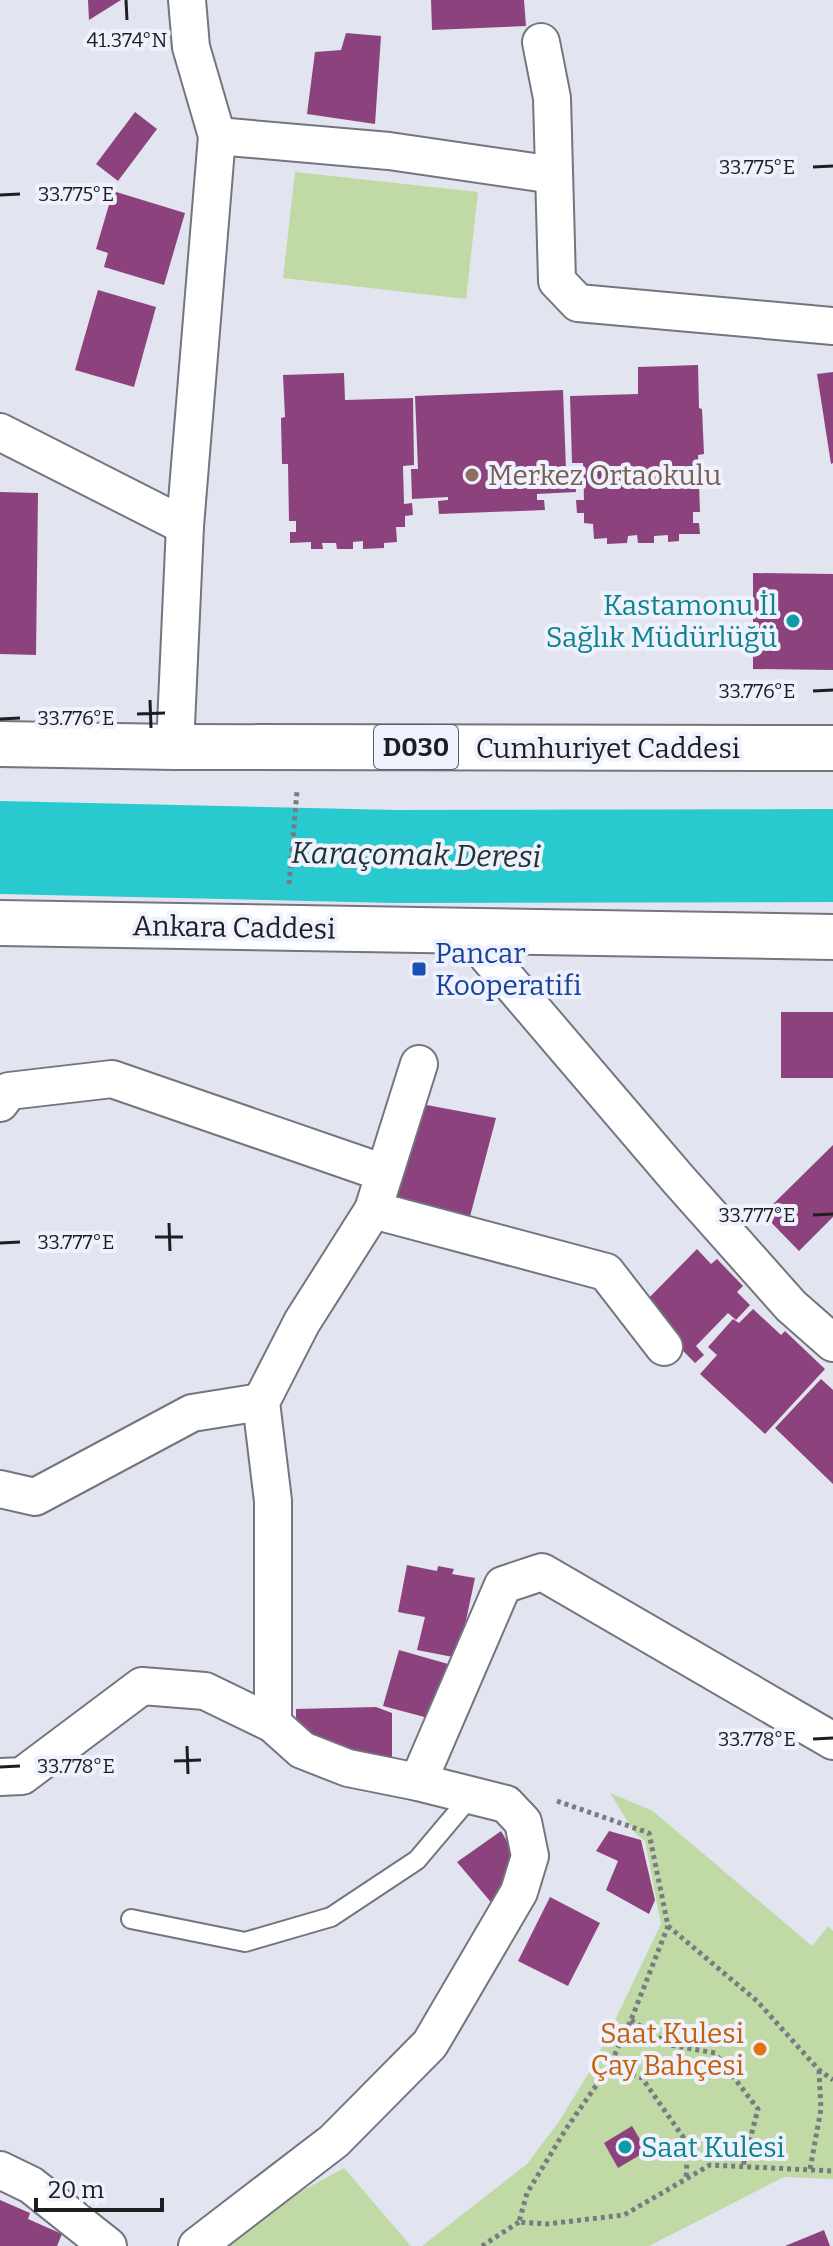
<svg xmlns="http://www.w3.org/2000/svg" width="833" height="2246" viewBox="0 0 833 2246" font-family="Bitter,serif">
	<rect width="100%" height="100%" fill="#e2e4f0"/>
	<g fill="#c1daa5">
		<polygon points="295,172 478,192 466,299 283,278"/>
		<polygon points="610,1793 653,1811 812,1946 828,1926 833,1931 833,2179 784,2177 649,2246 422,2246 527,2164 560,2120 593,2066 661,1924 645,1841 635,1833"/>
		<polygon points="344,2168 411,2246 215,2246 243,2223"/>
	</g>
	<polygon fill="#29cacf" points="0,801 396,810 833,809 833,902 395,903 0,894"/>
	<g fill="#8c437d">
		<polygon points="88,0 121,0 89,20"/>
		<polygon points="431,0 524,0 526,26 432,30"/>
		<polygon points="346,33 381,36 375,124 307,114 315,52 341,50"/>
		<polygon points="135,112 157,129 118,181 96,164"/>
		<polygon points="113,191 185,213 164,285 104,267 108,253 96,249"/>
		<polygon points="98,290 156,307 134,387 75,370"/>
		<polygon points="698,365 699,408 702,409 704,454 698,455 700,512 693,512 693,523 699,523 700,534 679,534 679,541 668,542 668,535 654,536 654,543 638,543 637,535 628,536 627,543 607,544 607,538 594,539 593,524 584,523 584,513 577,513 576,500 584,500 583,463 572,463 570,396 638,394 638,367"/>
		<polygon points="833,372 833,463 831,464 817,374"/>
		<polygon points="344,373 345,400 413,398 414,465 403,466 404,504 412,503 413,515 405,516 405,527 396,527 397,542 384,543 384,548 363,549 363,541 353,542 353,549 337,549 336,543 322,543 323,549 311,549 311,542 290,543 290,532 296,532 296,521 289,521 288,464 282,464 281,418 285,417 283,375"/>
		<polygon points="563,390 566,469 575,469 576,492 537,494 537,500 544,500 545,510 439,514 438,501 448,500 448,497 412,499 411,469 418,469 415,396"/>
		<polygon points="0,492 38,493 36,655 0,654"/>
		<polygon points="753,573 833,574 833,670 753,669"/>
		<rect x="781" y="1012" width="52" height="66"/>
		<polygon points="416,1103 496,1118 468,1224 387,1201"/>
		<polygon points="833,1145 833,1217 799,1251 763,1214"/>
		<polygon points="697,1249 711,1264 717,1259 743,1286 737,1292 750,1305 736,1320 728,1313 696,1346 704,1355 695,1363 640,1307"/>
		<polygon points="753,1309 781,1335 785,1331 825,1369 765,1434 700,1374 717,1355 708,1347 733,1319 739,1323"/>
		<polygon points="821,1379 833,1390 833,1484 775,1428"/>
		<polygon points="407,1565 437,1571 438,1566 454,1569 452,1574 475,1578 458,1658 417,1650 425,1617 398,1612"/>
		<polygon points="399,1650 448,1664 432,1719 383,1706"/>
		<polygon points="376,1707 392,1713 392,1760 296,1739 296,1709"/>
		<polygon points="501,1831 519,1862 495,1907 457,1862"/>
		<polygon points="609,1831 641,1840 655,1900 649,1914 606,1890 618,1861 596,1851"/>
		<polygon points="550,1897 600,1923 568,1986 518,1961"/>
		<polygon points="632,2126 647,2151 618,2168 604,2143"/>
		<polygon points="0,2200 30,2213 28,2219 62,2234 57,2246 0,2246"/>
		<polygon points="824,2230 830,2246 785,2246"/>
	</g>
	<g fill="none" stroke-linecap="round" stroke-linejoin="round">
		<defs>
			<polyline id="lane" points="131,1919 245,1942 331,1917 417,1860 471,1796"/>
			<g id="street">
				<polyline points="541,42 552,98 557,281 578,303 833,326"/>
				<polyline points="217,136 389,151 554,175"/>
				<polyline points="0,432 185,526"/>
				<polyline points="175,747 185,526 217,136 191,47 187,0"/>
				<polyline points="467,932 678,1179 791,1306 833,1343"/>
				<polyline points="0,1103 9,1091 112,1079 384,1173"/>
				<polyline points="373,1210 606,1272 664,1347"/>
				<polyline points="0,1489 35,1497 192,1413 261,1402"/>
				<polyline points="273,1724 273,1501 261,1402 302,1322 373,1210 419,1064"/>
				<polyline points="0,1777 22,1776 142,1686 205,1691 273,1724 302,1750 348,1768 418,1782"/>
				<polyline points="0,2170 31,2185 108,2246"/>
				<polyline points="197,2246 334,2141 430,2044 519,1892 530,1856 523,1822 506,1804 418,1782 503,1585 542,1572 833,1741"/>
			</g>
			<g id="primary">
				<polyline points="0,744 175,747 833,748"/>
				<polyline points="0,923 833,937"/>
			</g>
		</defs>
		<use href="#lane" stroke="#73757f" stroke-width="22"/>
		<use href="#street" stroke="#73757f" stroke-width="40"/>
		<use href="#primary" stroke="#73757f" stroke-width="48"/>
		<g stroke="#797b83" stroke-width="5" stroke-dasharray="4 4" stroke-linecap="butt">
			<polyline points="289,884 297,791"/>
			<polyline points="557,1801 649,1833 668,1926 631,2020 609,2067 566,2129 527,2193 519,2222 547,2224 624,2215 710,2165 833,2171"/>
			<polyline points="668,1926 757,2001 819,2070 833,2080"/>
			<polyline points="631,2020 670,2045 715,2053 758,2109 743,2166"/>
			<polyline points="609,2067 642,2078 688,2144 686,2178"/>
			<polyline points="810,2169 821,2109 819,2071"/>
			<polyline points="482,2246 519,2222"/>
		</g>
		<use href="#lane" stroke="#fff" stroke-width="18"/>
		<use href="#street" stroke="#fff" stroke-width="36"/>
		<use href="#primary" stroke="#fff" stroke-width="44"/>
	</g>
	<path fill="none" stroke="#1d1e22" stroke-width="3" d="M126 0 127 20M813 167 833 166M0 195 20 194M813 691 833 690M150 700 151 728M137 714 165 713M0 719 20 718M813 1215 833 1214M169 1223 170 1251M155 1237H183M0 1243 20 1242M813 1739 833 1738M187 1746 188 1774M174 1761 201 1760M0 1767 20 1766"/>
	<circle fill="#8d6e63" stroke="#eff1fd" stroke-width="3" cx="472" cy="475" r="8"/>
	<g fill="#0f9aa8" stroke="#eff1fd" stroke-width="3">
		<circle cx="793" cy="621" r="8"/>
		<circle cx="625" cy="2147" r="8"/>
	</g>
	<rect fill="#1a4fb4" stroke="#eff1fd" stroke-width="3" x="411" y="961" width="16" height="16" rx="4"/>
	<circle fill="#e8710a" stroke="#eff1fd" stroke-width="3" cx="760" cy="2049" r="8"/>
	<g text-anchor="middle" stroke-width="8" stroke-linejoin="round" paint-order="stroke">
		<rect fill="#eff1fd" stroke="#5c5d64" stroke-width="2" x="374" y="725" width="84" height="44" rx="6"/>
		<g font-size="26" font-weight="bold" fill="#1d1e22">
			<text x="416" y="756">D030</text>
		</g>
		<g font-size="28" fill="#785e54" stroke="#eff1fd" text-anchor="start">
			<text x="488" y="485">Merkez Ortaokulu</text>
		</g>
		<g font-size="28" fill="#0d838f" stroke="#eff1fd" text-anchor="end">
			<text x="777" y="615">Kastamonu İl<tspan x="777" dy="32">Sağlık Müdürlüğü</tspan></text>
			<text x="641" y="2157" text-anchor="start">Saat Kulesi</text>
		</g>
		<g font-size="28" fill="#1d1e22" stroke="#eff1fd">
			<text x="608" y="758">Cumhuriyet Caddesi</text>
			<text transform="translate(234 927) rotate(1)" y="10">Ankara Caddesi</text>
		</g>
		<g font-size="28" fill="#164399" stroke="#eff1fd" text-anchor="start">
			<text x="435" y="963">Pancar<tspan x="435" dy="32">Kooperatifi</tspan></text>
		</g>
		<g font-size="28" fill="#c56008" stroke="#eff1fd" text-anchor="end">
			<text x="744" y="2043">Saat Kulesi<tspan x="744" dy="32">Çay Bahçesi</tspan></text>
		</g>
		<g font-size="30" font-style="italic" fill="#1b3434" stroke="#eff1fd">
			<text transform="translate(416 855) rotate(1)" y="10">Karaçomak Deresi</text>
		</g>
	</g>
	<g font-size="20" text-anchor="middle" fill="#1d1e22" stroke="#eff1fd" stroke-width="8" stroke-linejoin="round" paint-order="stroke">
		<text x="127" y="47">41.374°N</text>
		<text x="757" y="174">33.775°E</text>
		<text x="76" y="201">33.775°E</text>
		<text x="757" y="698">33.776°E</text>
		<text x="76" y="725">33.776°E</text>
		<text x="757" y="1222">33.777°E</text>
		<text x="76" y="1249">33.777°E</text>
		<text x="757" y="1746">33.778°E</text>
		<text x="76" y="1773">33.778°E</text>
	</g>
	<path d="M36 2198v12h126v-12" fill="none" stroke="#1d1e22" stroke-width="4"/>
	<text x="48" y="2198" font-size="24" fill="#1d1e22" stroke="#eff1fd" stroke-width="6" paint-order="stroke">20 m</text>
</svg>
